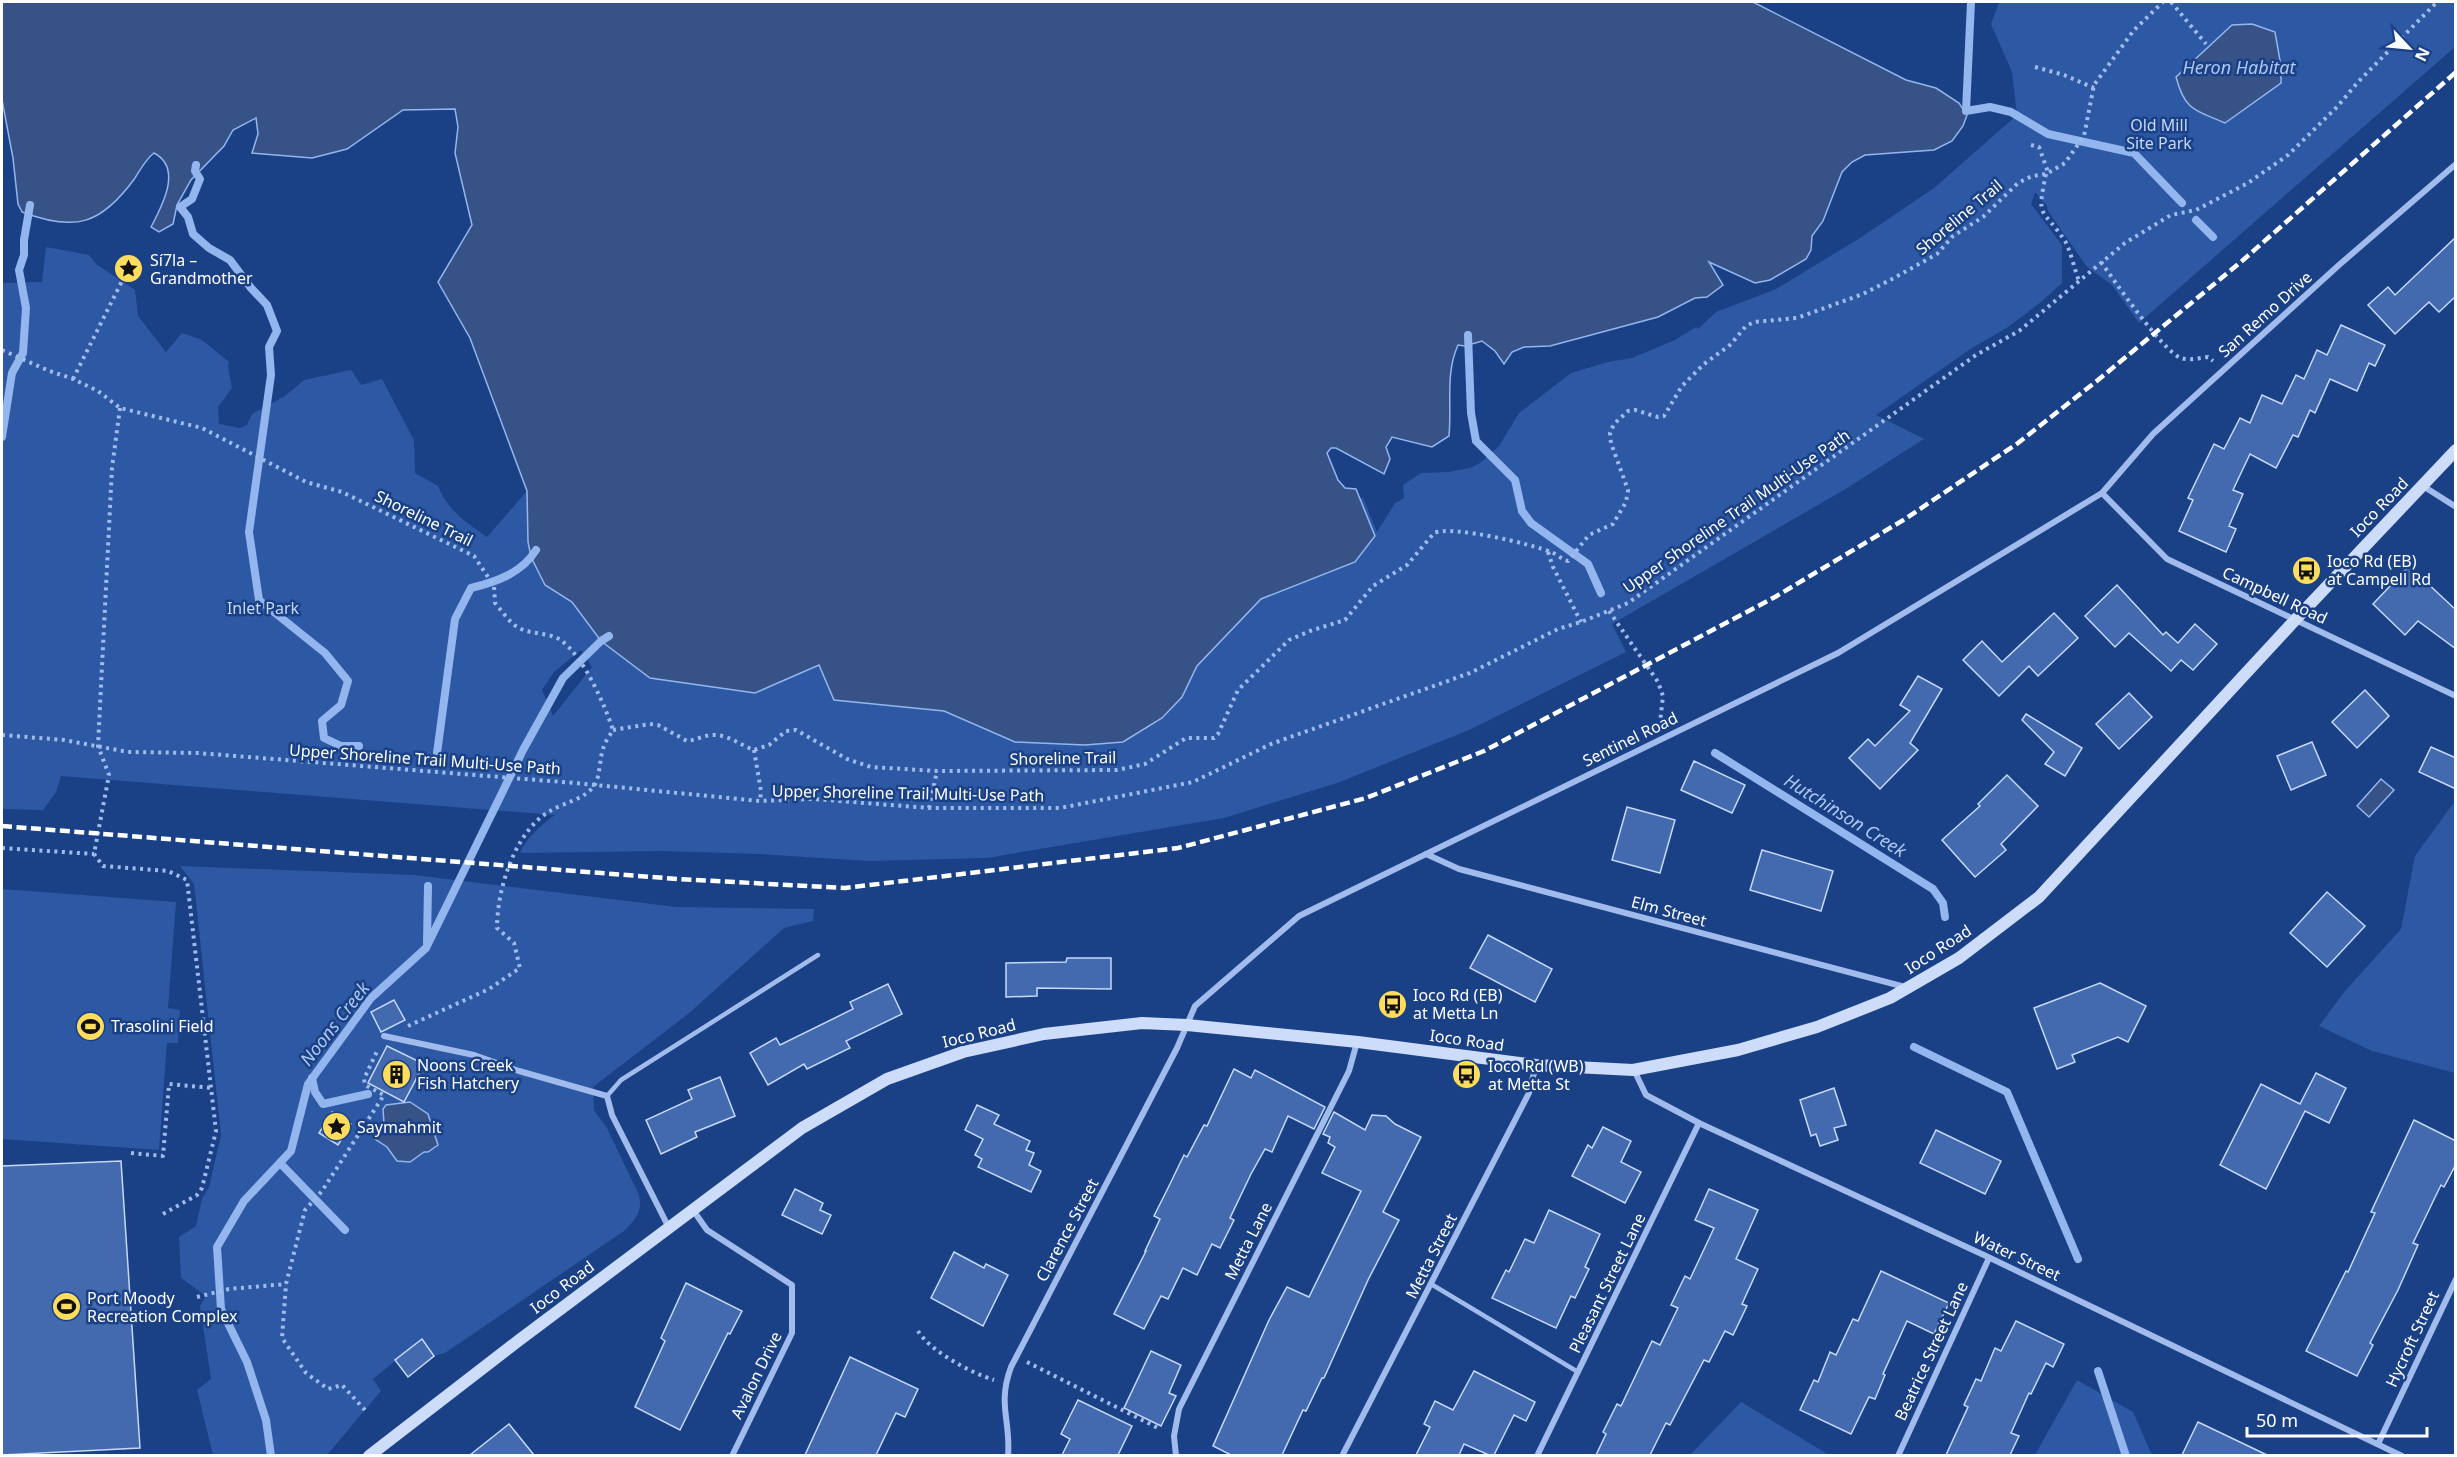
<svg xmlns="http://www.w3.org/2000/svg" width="2457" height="1457" viewBox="0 0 2457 1457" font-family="'Noto Sans',sans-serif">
	<rect width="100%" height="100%" fill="#1a4086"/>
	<g fill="#2d58a4" fill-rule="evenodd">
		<path d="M2 2H1753L1906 80 1936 88 1966 111 1967 115 1963 126 1952 141 1934 150 1865 155 1852 162 1842 172 1823 221 1812 236 1811 250 1806 259 1770 280 1755 283 1709 262 1723 285 1707 297 1695 298 1658 317 1550 346 1524 347 1512 352 1504 364 1495 351 1482 341 1465 346 1458 345C1446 374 1451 404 1449 436L1432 447 1392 437 1386 447 1390 459 1384 474C1367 467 1350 448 1331 448L1327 454 1338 480 1345 488H1351L1077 703 1358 497 1363 498 1377 532 1395 503 1404 498 1403 485 1421 473 1448 472 1470 468 1480 463 1499 446 1519 413 1571 373 1608 362 1632 358 1675 340 1696 327 1698 329 1716 312 1776 289 1860 238 1934 188 2017 115 2012 72 1991 24 1999 2H2455V47L2139 323 2112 285 2087 267 2048 211 2047 206 2035 192 2031 204 2062 245V283L2041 302 2008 327 1969 350 1876 415 1924 439 1844 490 1612 624 1626 652 1469 730 1340 782 1224 818 987 858 869 861 759 854 663 851 520 853C526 838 542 824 555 815L61 776 56 792 43 810 2 809V283L42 282 46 247 89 255 96 264 135 290 138 316 166 352 182 333 202 340 229 362 228 367 232 388 218 407 219 424 240 428 247 425 252 414 285 396 304 380 351 370 361 385 382 379 414 440 415 473 438 486C448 511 466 522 487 537L527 491 470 338 438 282 472 225 455 153 458 127 455 109 403 110 347 149 312 158 252 153 258 134 256 118 233 130 224 146 191 180 177 205 173 224 159 232 151 227C162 206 183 168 154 153 145 160 141 169 135 178 101 225 75 231 22 212L18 204 13 158 2 100ZM527 510H528L941 711 819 665 528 531ZM581 650 592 667 553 716 542 690 554 672Z"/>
		<polygon points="2455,801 2455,1073 2372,1051 2319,1026 2345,991 2401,929 2415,856"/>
		<path d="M180 866 414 875 676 907 814 909 813 921 784 928 688 1014 593 1087 594 1110 607 1128 639 1195C643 1212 635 1220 624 1231L445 1353 434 1356 421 1340 373 1379 381 1391 327 1455H213L197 1390 211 1379 200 1306 206 1296 181 1278 179 1237 196 1226 202 1199 209 1187 221 1135 194 884Z"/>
		<polygon points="2,889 176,902 168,1008 180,1010 178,1043 167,1043 159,1150 2,1139"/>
		<polygon points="2077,1380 2133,1412 2152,1455 2035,1455"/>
		<polygon points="1741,1402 1829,1455 1690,1455"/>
	</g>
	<g fill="#365286" stroke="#94b6ee" stroke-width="1.5">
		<path d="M2 2H1753L1906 80 1936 88 1959 103 1967 115 1963 126 1952 141 1934 150 1865 155 1852 162 1842 172 1823 221 1812 236 1811 250 1806 259 1770 280 1755 283 1709 262 1723 285 1707 297 1695 298 1658 317 1550 346 1524 347 1512 352 1504 364 1495 351 1482 341 1465 346 1458 345C1445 374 1452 404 1449 436L1432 447 1392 437 1386 447 1390 459 1384 474 1336 448H1331L1327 453 1338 480 1345 488 1356 489 1375 536 1355 562 1261 599 1197 666 1182 697 1162 718 1123 742 1085 745 1015 742 944 711 834 700 819 665 755 693 650 678 601 641 572 602 545 585 531 557 528 542 527 491 470 338 438 282 472 225 455 153 458 127 455 109 403 110 347 149 312 158 252 153 258 134 256 118 233 130 224 146 191 180 177 205 173 224 159 232 151 227C162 206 183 168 154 153 145 160 141 169 135 178 101 225 75 232 22 212L18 204 13 158 2 100Z"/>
		<path d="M2252 24 2275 32 2281 66V83L2225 123C2195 110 2185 111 2176 77L2232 25Z"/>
		<polygon points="2381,779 2394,790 2369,817 2357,806"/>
		<polygon points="410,1102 428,1114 438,1145 428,1152 424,1152 410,1162 397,1161 387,1147 375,1139 376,1126 384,1124 383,1109 386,1105"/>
	</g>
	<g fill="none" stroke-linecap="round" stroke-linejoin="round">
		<g stroke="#94b6ee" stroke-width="8">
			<polyline points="1971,2 1966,111 1990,107 2011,112 2048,134 2134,153 2182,203"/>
			<polyline points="196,165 195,171 200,179 192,199 180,207 188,217 193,234 209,248 230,260 251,288 267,305 277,331 269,347 271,375 249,532 259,600 325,653 348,681 341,705 322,721 324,738 341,746 359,746"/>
			<polyline points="2196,220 2213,237"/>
			<polyline points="1468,335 1471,413 1476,441 1515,480 1522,511 1531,523 1588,564 1601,593"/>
			<polyline points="2,437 12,373 23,353 26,308 19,270 24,255 24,240 30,205"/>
			<path d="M437 753 455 619 471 588C496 582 522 573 536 550"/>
			<polyline points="1715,753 1933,889 1943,903 1945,917"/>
			<polyline points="427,943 428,886"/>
			<polyline points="1914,1047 2007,1092 2078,1259"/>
			<polyline points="312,1078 315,1092 323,1104 368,1094"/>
			<polyline points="280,1163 345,1230"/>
			<polyline points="2098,1371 2126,1456"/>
			<polyline points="271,1456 266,1420 247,1362 221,1309 217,1247 244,1201 291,1151 308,1084 371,998 426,948 523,750 563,678 601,641 609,636"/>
		</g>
	</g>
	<g fill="#4369af" stroke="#c6d9f9" stroke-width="1.5">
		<polygon points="2456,237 2456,296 2439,312 2429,302 2395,334 2368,305 2388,287 2395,295"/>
		<polygon points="2341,325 2385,345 2375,366 2369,363 2357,391 2330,379 2315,413 2310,410 2298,437 2293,435 2276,468 2250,454 2233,490 2243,494 2229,526 2236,529 2226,552 2179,531 2193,500 2188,498 2214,444 2224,449 2240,418 2250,423 2262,395 2282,404 2296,375 2304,379 2317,350 2327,355"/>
		<polygon points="2409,566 2456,610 2456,649 2418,621 2405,635 2373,604"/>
		<polygon points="2117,585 2163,635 2166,632 2178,643 2195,624 2217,644 2193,670 2181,660 2171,671 2129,633 2115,647 2085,616"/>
		<polygon points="2054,613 2078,638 2038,676 2029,666 1999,696 1963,660 1982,641 2002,662"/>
		<polygon points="1918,676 1942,689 1910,743 1918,750 1880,789 1849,758 1868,739 1875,746 1910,711 1900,705"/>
		<polygon points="2365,690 2389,716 2357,748 2332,722"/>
		<polygon points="2129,693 2152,717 2119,749 2096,724"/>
		<polygon points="2026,714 2082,748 2065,776 2045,764 2054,752 2022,720"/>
		<polygon points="2312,742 2326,775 2291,790 2277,756"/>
		<polygon points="2431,747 2456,758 2456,789 2419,772"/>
		<polygon points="1694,761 1745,785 1732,813 1681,790"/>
		<polygon points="2007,775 2038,806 2001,844 2006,850 1975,877 1942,840 1980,806 1978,804"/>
		<polygon points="1627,807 1675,820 1660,873 1612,860"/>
		<polygon points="1762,850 1833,871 1821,911 1750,890"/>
		<polygon points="2327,892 2365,926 2327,967 2290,933"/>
		<polygon points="1488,935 1552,969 1535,1002 1470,968"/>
		<polygon points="1067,958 1111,958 1111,989 1037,988 1037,996 1006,997 1006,963 1066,962"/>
		<polygon points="2100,983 2146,1006 2128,1042 2118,1037 2072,1055 2075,1062 2057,1069 2034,1008"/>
		<polygon points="888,984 902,1014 846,1041 850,1048 807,1069 804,1064 768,1085 750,1053 776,1038 780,1045 853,1009 850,1002"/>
		<polygon points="394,1000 405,1020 381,1032 371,1012"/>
		<polygon points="387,1046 424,1064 404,1102 368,1083"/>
		<polygon points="1234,1069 1251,1078 1255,1070 1325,1107 1314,1129 1288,1116 1272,1152 1265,1149 1251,1174 1230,1218 1234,1220 1220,1248 1212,1244 1197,1275 1183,1268 1168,1299 1161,1296 1144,1329 1114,1314 1146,1251 1145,1251 1160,1219 1154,1216 1168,1188 1184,1155 1187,1157 1204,1125 1207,1126"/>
		<polygon points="2316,1073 2346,1088 2329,1123 2305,1111 2266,1189 2220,1165 2261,1084 2300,1104"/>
		<polygon points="720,1077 735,1116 695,1132 697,1137 661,1154 646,1120 692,1099 688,1090"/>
		<polygon points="1834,1088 1846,1125 1834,1128 1838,1140 1820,1146 1816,1134 1811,1136 1800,1100"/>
		<polygon points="977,1105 999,1115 994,1124 1030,1141 1026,1150 1034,1153 1029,1165 1041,1171 1031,1192 978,1167 982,1159 975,1155 983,1139 965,1130"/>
		<polygon points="332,1112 351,1124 338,1145 319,1133"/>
		<polygon points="1334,1112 1365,1130 1372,1115 1386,1116 1395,1124 1421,1137 1383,1212 1399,1220 1368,1280 1324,1378 1322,1378 1306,1411 1303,1410 1282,1455 1231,1455 1213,1446 1269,1320 1287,1287 1309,1297 1361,1191 1322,1173 1335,1147 1328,1143 1330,1137 1323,1134"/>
		<polygon points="2414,1120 2456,1141 2456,1164 2444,1187 2441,1185 2413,1243 2418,1245 2398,1290 2370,1343 2373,1345 2357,1376 2306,1351 2346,1271 2348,1272 2375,1213 2371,1212"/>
		<polygon points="1603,1127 1631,1141 1621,1162 1641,1172 1625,1203 1572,1176 1588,1145 1592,1148"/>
		<polygon points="1936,1130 2001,1161 1985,1194 1920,1163"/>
		<polygon points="121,1161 140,1448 2,1455 2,1166"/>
		<polygon points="795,1189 823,1203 820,1210 831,1215 822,1234 782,1215"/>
		<polygon points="1709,1189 1758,1210 1736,1259 1758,1269 1742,1304 1747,1306 1733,1335 1725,1331 1709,1362 1704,1360 1670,1425 1666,1423 1650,1455 1596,1455 1606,1434 1603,1432 1617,1404 1621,1406 1652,1341 1660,1345 1678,1308 1671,1305 1685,1276 1690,1279 1714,1228 1695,1220"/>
		<polygon points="1549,1210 1600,1234 1585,1267 1589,1269 1575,1298 1571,1296 1556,1328 1492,1298 1506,1270 1509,1272 1525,1239 1534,1243"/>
		<polygon points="954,1252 984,1268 986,1264 1008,1275 983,1326 931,1298"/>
		<polygon points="1881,1271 1949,1303 1934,1334 1907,1321 1883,1374 1885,1375 1875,1399 1869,1397 1851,1434 1800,1410 1814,1380 1818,1382 1830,1352 1836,1355 1853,1319 1858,1321"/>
		<polygon points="686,1283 742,1311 730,1334 728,1333 680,1430 635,1407 665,1341 661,1338"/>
		<polygon points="2016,1321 2064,1344 2053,1367 2046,1363 2031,1394 2029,1393 2011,1433 2019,1436 2010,1455 1946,1455 1968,1407 1964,1405 1976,1379 1981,1381 1995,1348 2001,1351"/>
		<polygon points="422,1339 434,1356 408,1377 395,1360"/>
		<polygon points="1151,1351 1181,1365 1169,1393 1176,1396 1161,1426 1124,1408"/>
		<polygon points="850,1357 918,1389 905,1417 896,1413 876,1455 805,1455"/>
		<polygon points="1474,1371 1535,1402 1526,1421 1514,1415 1494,1455 1489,1455 1464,1444 1459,1455 1416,1455 1430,1427 1424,1424 1435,1401 1453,1410"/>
		<polygon points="1078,1400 1132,1426 1118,1455 1062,1455 1070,1439 1061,1434"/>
		<polygon points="2198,1422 2267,1455 2182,1455"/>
		<polygon points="509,1424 534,1455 470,1455"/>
	</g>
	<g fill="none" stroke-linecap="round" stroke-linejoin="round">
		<g stroke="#a1bcec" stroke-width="4" stroke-dasharray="3 4.5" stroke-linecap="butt">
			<polyline points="2171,2 2206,44"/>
			<polyline points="2035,67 2064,75 2094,88"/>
			<polyline points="2031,145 2039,147 2048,172"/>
			<path d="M2046 174C2036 221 2042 206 2065 241 2070 249 2075 271 2079 281"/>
			<path d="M2101 262C2114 280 2163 352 2181 358 2189 361 2199 358 2208 357L2213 361"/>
			<path d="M2 350 47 370 73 379 98 391 120 408 202 428 306 482 342 492 474 556 494 586 495 603C503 612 510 624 521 629 534 635 550 632 562 641 584 658 604 703 613 730"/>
			<polyline points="73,379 131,263"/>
			<polyline points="120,408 112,468 98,746 109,775 94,854 103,866 168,871 187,880 216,1131 202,1188 197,1195 163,1214"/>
			<polyline points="1548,552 1553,567 1581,622"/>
			<polyline points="1609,611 1658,682 1663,696 1660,723"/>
			<path d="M613 730 650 724 658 725 687 741C695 740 703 736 711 735 728 734 740 745 754 750L769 745 786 731 796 730 847 759 871 767 937 771 1117 770 1145 764 1186 738H1214L1218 734 1238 690 1289 640 1310 631 1345 620 1373 586 1407 565 1434 533C1452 525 1531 544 1551 552 1557 554 1561 559 1568 561L1589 535 1613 524 1626 502 1628 490 1611 443 1610 433 1614 424 1628 411 1635 410 1658 417 1664 416 1682 386 1704 364 1730 345 1746 326 1754 322 1797 318 1863 294 1894 278 1937 254 1953 236 1983 217 2018 183 2032 176 2046 174 2065 163 2084 136 2094 85 2134 30 2163 2"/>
			<polyline points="2,735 64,740 128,752 198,753 575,783 760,801 814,799 929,808 1060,808 1193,782 1271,744 1470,673 1558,629 1581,622 1628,603 1976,355 2019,331 2125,243 2171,215 2196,210 2248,183 2288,155 2337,107 2358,82 2437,2"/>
			<polyline points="754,750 761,791 760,801"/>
			<polyline points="929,808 937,771"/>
			<polyline points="2,848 94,854"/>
			<path d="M408 1026 489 989 520 968 514 943 497 928C497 889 515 831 550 811 563 803 585 799 594 786 601 775 599 758 604 746 606 740 610 735 613 730"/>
			<polyline points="131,1153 163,1156 169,1084 212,1088"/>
			<polyline points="197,1297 229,1289 286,1284"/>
			<path d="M918 1331C930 1351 971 1373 994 1380"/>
			<polyline points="1027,1362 1160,1429"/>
			<polyline points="365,1410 342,1385 328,1389 306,1373 282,1338 286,1284 305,1210 322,1191 384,1095 365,1085 364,1079 378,1049"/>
		</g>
		<g stroke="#a1bcec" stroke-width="4.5">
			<polyline points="607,1096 621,1080 818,955"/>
			<polyline points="1431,1284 1578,1372"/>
		</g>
		<g stroke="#a1bcec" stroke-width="6">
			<polyline points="2423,486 2456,507"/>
			<polyline points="2102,493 2167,559 2456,696"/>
			<polyline points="1426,854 1459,869 1905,987"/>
			<polyline points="384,1036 474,1055 519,1071 607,1096 612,1115 669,1228"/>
			<polyline points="1634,1070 1646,1095 1699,1123 1986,1256 2402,1456"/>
			<polyline points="693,1210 707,1230 792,1285 792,1333 732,1456"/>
			<polyline points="2378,1444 2456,1279"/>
			<path d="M1008 1456C1011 1420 997 1405 1011 1367L1177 1048 1195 1006 1299 916 1838 653 2102 493 2153 434 2339 265 2456 164"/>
			<polyline points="1176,1456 1174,1436 1179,1409 1349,1071 1357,1042"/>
			<polyline points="1342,1456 1529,1093 1536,1065"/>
			<polyline points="1537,1456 1699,1123"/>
			<polyline points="1898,1456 1989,1258"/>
		</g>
		<polyline stroke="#cddcf9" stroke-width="12" points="369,1456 518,1341 802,1128 887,1079 963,1052 1044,1034 1142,1023 1187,1025 1358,1042 1536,1065 1633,1070 1738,1050 1817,1027 1890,998 1959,958 2039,897 2296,619 2456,450"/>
		<polyline stroke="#fff" stroke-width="4.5" stroke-dasharray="10 4.5" stroke-linecap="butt" points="2,826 677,879 845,888 1178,848 1366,798 1484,751 1775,597 1905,519 2018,443 2098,380 2242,261 2456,72"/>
	</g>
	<defs>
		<symbol id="sight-disc" viewBox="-11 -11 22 22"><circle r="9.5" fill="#fedd5d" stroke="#1a4086"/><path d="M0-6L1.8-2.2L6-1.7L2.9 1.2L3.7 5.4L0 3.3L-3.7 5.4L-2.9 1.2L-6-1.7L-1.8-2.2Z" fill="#111"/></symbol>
		<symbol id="bus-disc" viewBox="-11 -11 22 22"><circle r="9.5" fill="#fedd5d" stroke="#1a4086"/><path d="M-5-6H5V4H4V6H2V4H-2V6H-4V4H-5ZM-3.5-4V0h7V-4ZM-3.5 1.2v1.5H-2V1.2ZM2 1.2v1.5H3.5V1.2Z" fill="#111"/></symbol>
		<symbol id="stadium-disc" viewBox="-11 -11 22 22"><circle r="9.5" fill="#fedd5d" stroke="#1a4086"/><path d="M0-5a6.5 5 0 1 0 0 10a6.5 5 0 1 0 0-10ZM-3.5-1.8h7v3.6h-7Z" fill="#111"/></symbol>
		<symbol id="building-disc" viewBox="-11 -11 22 22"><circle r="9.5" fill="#fedd5d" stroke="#1a4086"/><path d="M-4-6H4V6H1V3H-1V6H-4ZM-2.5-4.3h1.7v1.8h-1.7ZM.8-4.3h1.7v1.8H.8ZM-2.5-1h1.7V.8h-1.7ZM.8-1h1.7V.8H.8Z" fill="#111"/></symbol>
	</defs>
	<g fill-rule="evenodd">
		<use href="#sight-disc" x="112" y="252" width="33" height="33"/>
		<use href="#bus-disc" x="2290" y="554" width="33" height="33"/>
		<use href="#bus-disc" x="1376" y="988" width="33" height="33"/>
		<use href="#stadium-disc" x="74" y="1010" width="33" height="33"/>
		<use href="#building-disc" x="380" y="1058" width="33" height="33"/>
		<use href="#bus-disc" x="1450" y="1058" width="33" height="33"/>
		<use href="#sight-disc" x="320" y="1110" width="33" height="33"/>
		<use href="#stadium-disc" x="50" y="1290" width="33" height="33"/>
	</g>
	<g text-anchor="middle" stroke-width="5" stroke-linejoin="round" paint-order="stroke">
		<g font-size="16" fill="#c6d9f9" stroke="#1a4086">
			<text x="2159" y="131">Old Mill<tspan x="2159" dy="18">Site Park</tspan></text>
			<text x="263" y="614">Inlet Park</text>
		</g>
		<g font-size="16" fill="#fff" stroke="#1a4086">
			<text transform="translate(1959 217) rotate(-40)" y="6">Shoreline Trail</text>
			<text transform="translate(2265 314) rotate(-42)" y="6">San Remo Drive</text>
			<text transform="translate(2379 507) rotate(-46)" y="6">Ioco Road</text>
			<text transform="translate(1736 511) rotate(-35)" y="6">Upper Shoreline Trail Multi-Use Path</text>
			<text transform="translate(424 518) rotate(26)" y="6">Shoreline Trail</text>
			<text transform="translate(2275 595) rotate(25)" y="6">Campbell Road</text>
			<text transform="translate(1630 739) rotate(-26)" y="6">Sentinel Road</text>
			<text transform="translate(1063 758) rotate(-1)" y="6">Shoreline Trail</text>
			<text transform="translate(425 759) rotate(4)" y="6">Upper Shoreline Trail Multi-Use Path</text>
			<text transform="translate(908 793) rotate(1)" y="6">Upper Shoreline Trail Multi-Use Path</text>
			<text transform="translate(1669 911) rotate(15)" y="6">Elm Street</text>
			<text transform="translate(1938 949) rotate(-33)" y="6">Ioco Road</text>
			<text transform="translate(979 1033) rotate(-14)" y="6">Ioco Road</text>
			<text transform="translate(1467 1040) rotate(8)" y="6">Ioco Road</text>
			<text transform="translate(1067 1230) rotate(-62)" y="6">Clarence Street</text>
			<text transform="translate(1248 1241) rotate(-63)" y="6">Metta Lane</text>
			<text transform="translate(1431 1256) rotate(-63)" y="6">Metta Street</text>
			<text transform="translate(2017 1256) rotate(25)" y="6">Water Street</text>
			<text transform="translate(1607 1283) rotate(-64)" y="6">Pleasant Street Lane</text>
			<text transform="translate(562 1287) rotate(-37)" y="6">Ioco Road</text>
			<text transform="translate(2412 1339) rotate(-65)" y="6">Hycroft Street</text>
			<text transform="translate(1931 1351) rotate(-65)" y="6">Beatrice Street Lane</text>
			<text transform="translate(756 1375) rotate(-64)" y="6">Avalon Drive</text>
		</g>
		<g font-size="16" fill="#fff" stroke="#1a4086" text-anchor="start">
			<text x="150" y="266">Sí7la –<tspan x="150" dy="18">Grandmother</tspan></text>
			<text x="2327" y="567">Ioco Rd (EB)<tspan x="2327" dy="18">at Campell Rd</tspan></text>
			<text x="1413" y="1001">Ioco Rd (EB)<tspan x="1413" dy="18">at Metta Ln</tspan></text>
			<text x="111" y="1032">Trasolini Field</text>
			<text x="417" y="1071">Noons Creek<tspan x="417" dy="18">Fish Hatchery</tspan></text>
			<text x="1488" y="1072">Ioco Rd (WB)<tspan x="1488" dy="18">at Metta St</tspan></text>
			<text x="357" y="1133">Saymahmit</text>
			<text x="87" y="1304">Port Moody<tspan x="87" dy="18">Recreation Complex</tspan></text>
		</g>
		<g font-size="18" font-style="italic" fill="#adc7f3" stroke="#1a4086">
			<text x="2239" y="74">Heron Habitat</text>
			<text transform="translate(1845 816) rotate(32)" y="6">Hutchinson Creek</text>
			<text transform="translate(335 1024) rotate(-52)" y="6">Noons Creek</text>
		</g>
	</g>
	<rect width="2457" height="1457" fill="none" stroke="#ffffff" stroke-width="6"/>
	<g transform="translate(2409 48) rotate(116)" stroke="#1a4086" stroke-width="4.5" paint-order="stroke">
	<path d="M0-4.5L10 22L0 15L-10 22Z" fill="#ffffff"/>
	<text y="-9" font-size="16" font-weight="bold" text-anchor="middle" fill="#ffffff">N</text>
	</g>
	<path d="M2247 1427v9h180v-9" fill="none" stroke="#ffffff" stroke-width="3"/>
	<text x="2256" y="1427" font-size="18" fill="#ffffff" stroke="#1a4086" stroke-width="4.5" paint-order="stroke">50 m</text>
</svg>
